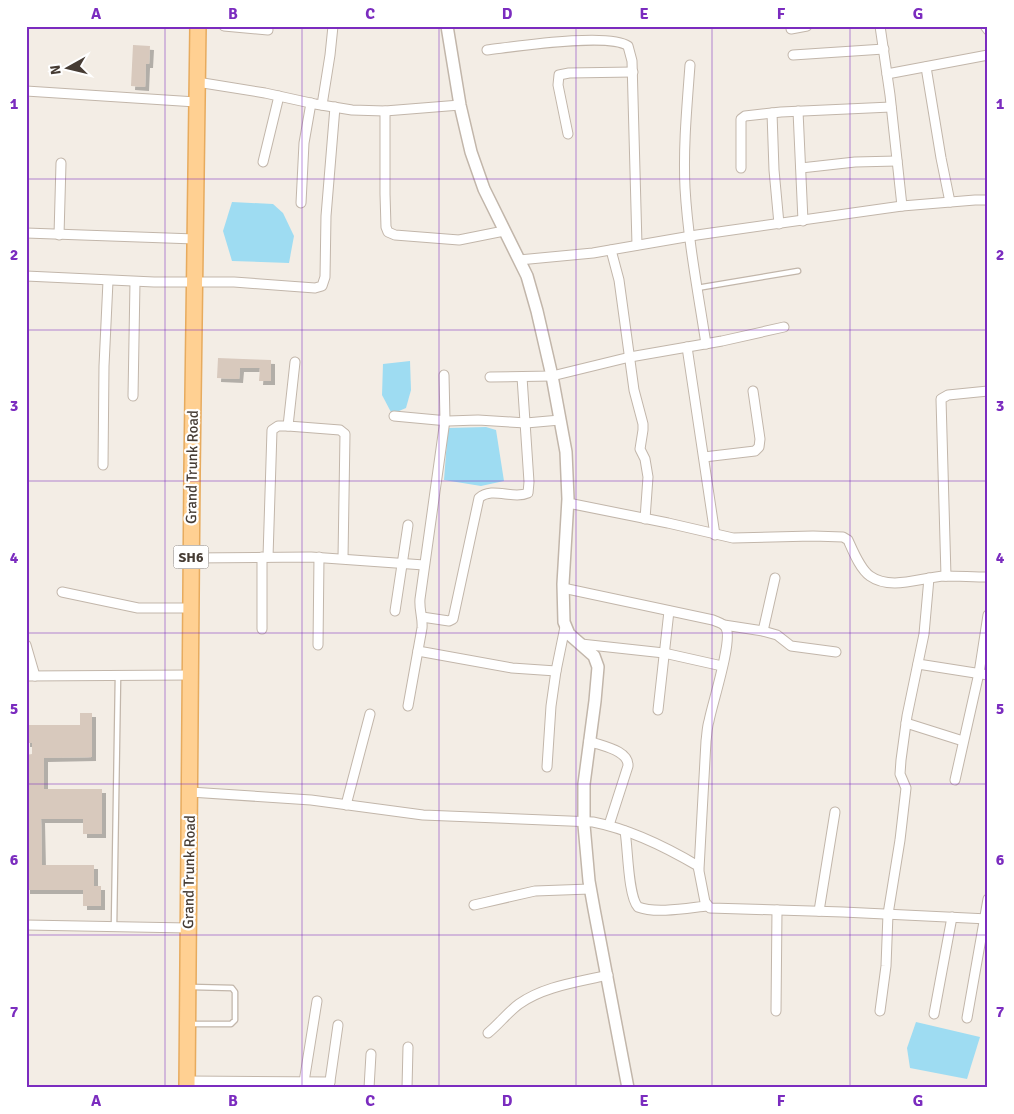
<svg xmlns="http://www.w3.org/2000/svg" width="1014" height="1114" viewBox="0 0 1014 1114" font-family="Signika,sans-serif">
	<defs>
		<filter id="shadow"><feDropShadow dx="4" dy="4" stdDeviation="0" flood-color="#0004"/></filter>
	</defs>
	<rect width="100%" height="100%" fill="#f3ede5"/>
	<g fill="#9edcf2">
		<polygon points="232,202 273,204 283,213 294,236 289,263 232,261 223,231"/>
		<polygon points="410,361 411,390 406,408 392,414 382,395 383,364"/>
		<polygon points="486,427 496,430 504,481 481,486 444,480 448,428"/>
		<polygon points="916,1022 980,1037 967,1079 910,1068 907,1048"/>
	</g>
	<g fill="#d8c9bd" filter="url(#shadow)">
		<polygon points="133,45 150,46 149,64 146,64 145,87 131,86"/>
		<polygon points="218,358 271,360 271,381 259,381 260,368 240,368 239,379 217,378"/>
		<polygon points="80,713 92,713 92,757 44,758 44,789 102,789 102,834 83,834 83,819 41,819 42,865 94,865 94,886 101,886 101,906 83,906 83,890 26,890 26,755 32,754 32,743 26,743 26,725 80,725"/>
	</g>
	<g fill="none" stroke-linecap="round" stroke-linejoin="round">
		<defs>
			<g id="service">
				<polyline points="697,288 798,271"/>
				<polyline points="114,926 118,676"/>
				<polyline points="190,1024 231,1024 235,1020 235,992 232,988 192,987"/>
			</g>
			<g id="minor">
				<polyline points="224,26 268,30"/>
				<polyline points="880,26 890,95 902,206"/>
				<polyline points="985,26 988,30"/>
				<polyline points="791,29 807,26"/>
				<path d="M487 50C513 47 609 32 628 46L632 61 637 245"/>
				<polyline points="793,55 884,49"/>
				<path d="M690 65C687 106 683 147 685 188 688 240 698 292 706 344"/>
				<polyline points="926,67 941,158 950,202"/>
				<polyline points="887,74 988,55"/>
				<polyline points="197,82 265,93 315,104 352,110 385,111 460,105"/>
				<polyline points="26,91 196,102"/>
				<polyline points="322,105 330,55 333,26"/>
				<polyline points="385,111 385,194 386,227 388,232 395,235 459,240 504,231"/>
				<polyline points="798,111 803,221"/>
				<polyline points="772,113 774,170 779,224"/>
				<polyline points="568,134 558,85 559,75 569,73 633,72"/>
				<polyline points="263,162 279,96"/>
				<polyline points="741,168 741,119 745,116 781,112 891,107"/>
				<polyline points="801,168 855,162 897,161"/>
				<polyline points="301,203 304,143 311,103"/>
				<polyline points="26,233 195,239"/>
				<polyline points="59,235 61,163"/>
				<polyline points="611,250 619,280 634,390 643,424 643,430 640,449 645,459 648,477 645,519"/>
				<polyline points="519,260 593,253 697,235 902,206 975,200 988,200"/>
				<polyline points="26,276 154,282 234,282 315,288 322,286 325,277 326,216 335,107"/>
				<polyline points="687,347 715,535"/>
				<polyline points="295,362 288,426 340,430 345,434 343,558"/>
				<polyline points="490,377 552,376 630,357 722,341 784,327"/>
				<polyline points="133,396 135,282"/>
				<polyline points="394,416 448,421 478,420 526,423 560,420"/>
				<polyline points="704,457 755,451 759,447 760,439 753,391"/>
				<polyline points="103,465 104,366 108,281"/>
				<path d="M568 503 668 523 733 538 813 536 843 537 848 540C853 551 860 569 870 576 891 591 922 577 945 576 959 576 974 577 988 577"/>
				<polyline points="268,557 272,430 278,426 288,426"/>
				<polyline points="191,558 311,557 424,565"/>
				<polyline points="946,576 941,399 948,395 988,391"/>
				<path d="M563 588 713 620C717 622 724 623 726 628 733 641 712 704 709 721 707 727 707 734 706 741L699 869"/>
				<polyline points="62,592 138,608 191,608"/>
				<polyline points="395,611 408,525"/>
				<path d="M422 617 449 621 453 619 479 498C492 486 513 500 528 493L529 482 522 377"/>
				<polyline points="724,625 763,631 775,578"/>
				<polyline points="262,629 262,557"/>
				<polyline points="763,631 777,635 791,646 836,652"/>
				<polyline points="581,644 664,653 722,666"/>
				<polyline points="26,645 35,676"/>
				<polyline points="318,645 319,557"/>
				<polyline points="418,651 512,668 556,671"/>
				<polyline points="918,664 988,675"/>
				<polyline points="26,676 190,675"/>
				<path d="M408 706 422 628C423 618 419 610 420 599L445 420 444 375"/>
				<polyline points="658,710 669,611"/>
				<polyline points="906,723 963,741"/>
				<path d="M589 741C601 746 629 750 628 766L609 825"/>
				<polyline points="547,767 551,706 556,671 565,627"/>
				<polyline points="955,780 979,673 988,615"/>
				<path d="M190 792 311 800 423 815 593 822C629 829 666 847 698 866L705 902 710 908 843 912 988 919"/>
				<polyline points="346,805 370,714"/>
				<path d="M625 831C628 849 628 896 638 907 656 914 688 908 707 906"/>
				<polyline points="474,905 535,891 590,889"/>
				<polyline points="819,911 835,812"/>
				<polyline points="26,925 188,928"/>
				<polyline points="776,1011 777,910"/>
				<polyline points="880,1011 886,966 888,914 900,840 906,788 900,774 901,760 907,716 924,634 929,578"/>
				<polyline points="934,1014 952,917"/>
				<polyline points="967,1018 988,899"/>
				<path d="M488 1033C499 1024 508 1012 519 1004 544 986 579 982 608 975"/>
				<polyline points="187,1081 330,1082"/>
				<polyline points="304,1082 317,1001"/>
				<polyline points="329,1088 338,1025"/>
				<polyline points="369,1088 371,1054"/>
				<polyline points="407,1088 408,1047"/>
			</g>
			<polyline id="tertiary" points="447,26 460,105 471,152 484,189 527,276 537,311 552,376 566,452 568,499 563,584 564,622 569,634 594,656 598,667 595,701 584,784 584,825 589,881 594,909 628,1088"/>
			<polyline id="primary" points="187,1088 192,472 198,26"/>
		</defs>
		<use href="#service" stroke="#c2b6aa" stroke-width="7"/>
		<use href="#minor" stroke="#c2b6aa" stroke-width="11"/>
		<use href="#tertiary" stroke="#c2b6aa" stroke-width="14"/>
		<use href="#primary" stroke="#e7ab5e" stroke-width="18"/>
		<use href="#service" stroke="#fff" stroke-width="4.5"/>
		<use href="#minor" stroke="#fff" stroke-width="9"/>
		<use href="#tertiary" stroke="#fff" stroke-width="11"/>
		<use href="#primary" stroke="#ffd092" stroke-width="15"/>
	</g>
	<path fill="none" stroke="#7b2cbf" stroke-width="1" stroke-opacity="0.55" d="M165 26V1088M302 26V1088M439 26V1088M576 26V1088M712 26V1088M850 26V1088M26 179H988M26 330H988M26 481H988M26 633H988M26 784H988M26 935H988"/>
	<g text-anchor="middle" stroke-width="4.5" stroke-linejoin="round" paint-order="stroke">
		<rect fill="#fff" stroke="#7e7671" stroke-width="1" x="173.5" y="545.5" width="35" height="23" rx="4"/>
		<g font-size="14" font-weight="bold" fill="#463c34">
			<text x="191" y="562">SH6</text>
		</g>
		<g font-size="15" fill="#463c34" stroke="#fff">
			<text transform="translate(192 467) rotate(-89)" y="5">Grand Trunk Road</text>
			<text transform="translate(189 872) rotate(-89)" y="5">Grand Trunk Road</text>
		</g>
	</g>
	<rect width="1014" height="1114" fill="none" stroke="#ffffff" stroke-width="55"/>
	<g transform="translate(68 68) rotate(262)" stroke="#ffffff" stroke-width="4" paint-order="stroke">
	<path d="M0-4L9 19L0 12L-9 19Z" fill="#463c34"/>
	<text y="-8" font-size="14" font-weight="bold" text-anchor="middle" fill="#463c34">N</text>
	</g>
	<rect x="28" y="28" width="958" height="1058" fill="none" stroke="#7b2cbf" stroke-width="2"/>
	<g font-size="16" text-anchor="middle" font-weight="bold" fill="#7b2cbf">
		<text x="96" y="19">A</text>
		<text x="233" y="19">B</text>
		<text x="370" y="19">C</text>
		<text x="507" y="19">D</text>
		<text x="644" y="19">E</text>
		<text x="781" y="19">F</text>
		<text x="918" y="19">G</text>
		<text x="14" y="109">1</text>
		<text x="1000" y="109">1</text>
		<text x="14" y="260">2</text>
		<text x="1000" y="260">2</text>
		<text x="14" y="411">3</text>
		<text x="1000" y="411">3</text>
		<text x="14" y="563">4</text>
		<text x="1000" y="563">4</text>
		<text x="14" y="714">5</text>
		<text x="1000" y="714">5</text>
		<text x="14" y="865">6</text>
		<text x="1000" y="865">6</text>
		<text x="14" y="1017">7</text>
		<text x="1000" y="1017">7</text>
		<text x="96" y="1106">A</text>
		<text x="233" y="1106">B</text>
		<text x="370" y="1106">C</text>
		<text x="507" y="1106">D</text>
		<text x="644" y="1106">E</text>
		<text x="781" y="1106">F</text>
		<text x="918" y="1106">G</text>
	</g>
</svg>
